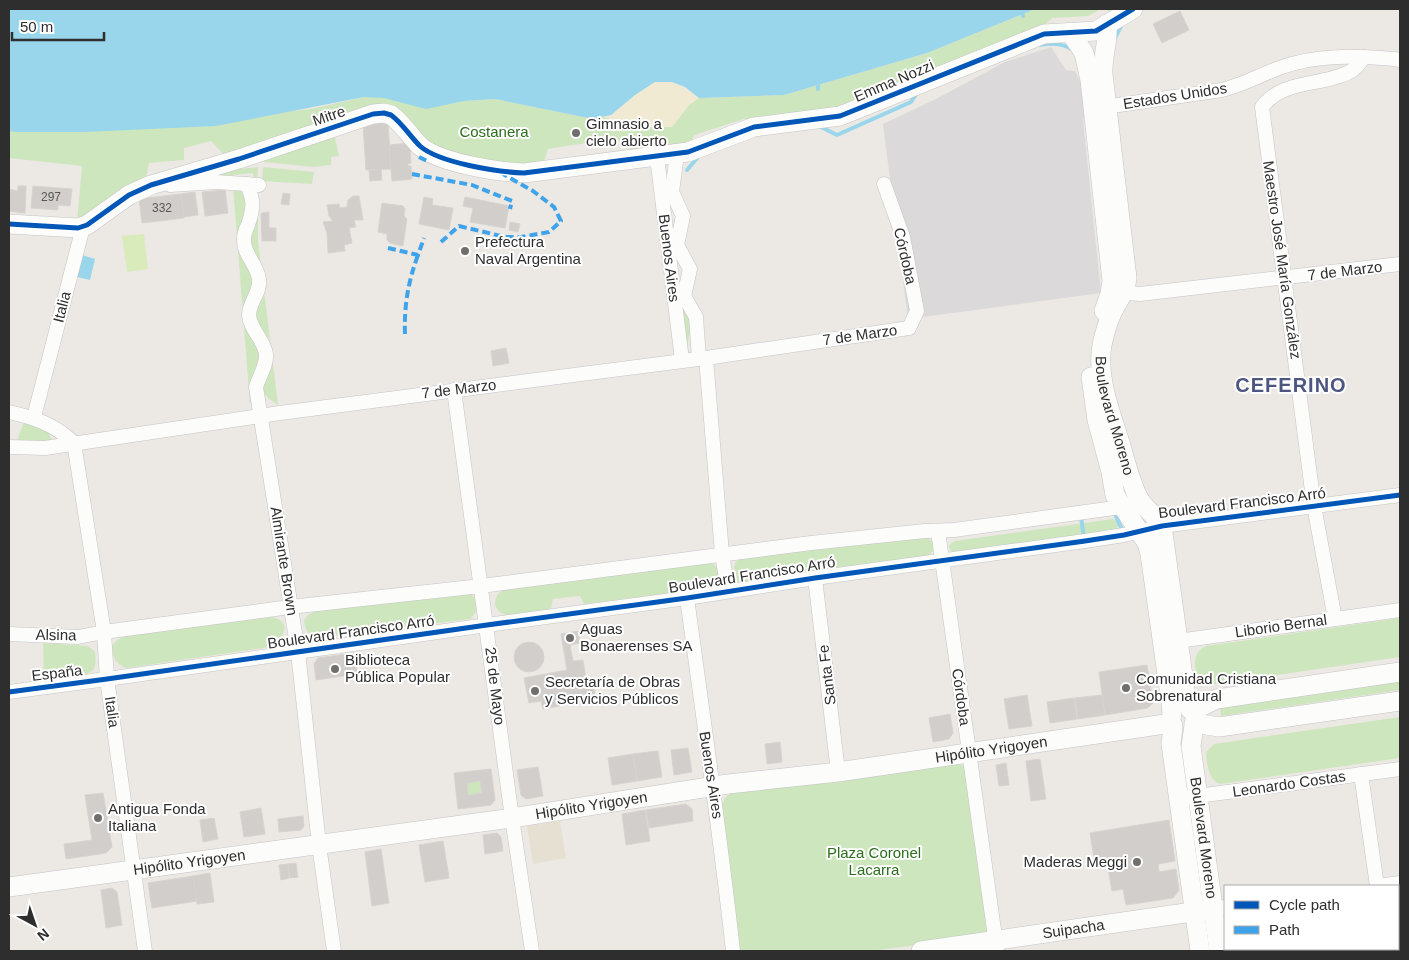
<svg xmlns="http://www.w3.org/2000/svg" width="1409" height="960" viewBox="0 0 1409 960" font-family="Helvetica,sans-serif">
	<rect width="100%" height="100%" fill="#ece8e4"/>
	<polygon fill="#dcd9db" points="1051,47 1066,70 1075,71 1083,88 1088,105 1083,120 1101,293 908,319 883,124 936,99 1005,62"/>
	<polygon fill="#e6e0d3" points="560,821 566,858 533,864 527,826"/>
	<g fill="#cee6be">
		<path d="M1035 9H1125L1117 13 1101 9 1088 16 1052 18 1040 30 845 109 752 122 744 119 694 135 692 140C682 143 650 154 641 153 633 153 626 145 620 140L586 143 548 149 543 165 510 168 431 146 399 115 227 158 211 141 184 148V160L149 163 146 178 77 222 82 166 9 158V131L85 132 311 109 364 97H375L464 101 495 99 593 119 604 117 633 125 644 124 672 127 689 105 699 98 784 95 927 53Z"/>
		<polygon points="334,133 339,156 331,157 331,165 314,167 264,162 264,157"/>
		<polygon points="258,167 257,181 254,179 253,173 215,177 214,172"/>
		<polygon points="263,167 314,172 312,184 262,181"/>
		<polygon points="233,186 240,186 246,194 253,272 253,294 261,352 252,399 250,404"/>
		<polygon points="258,204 258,241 278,405 268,398 263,392 263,385 272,366 269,337 266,337 255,322 256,306 249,247 254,217"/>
		<path d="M681 304C695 325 691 324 687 348Z"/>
		<polygon points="24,422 46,431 49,433 51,439 49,441 17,441"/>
		<polygon points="1113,519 1117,521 1119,525 1114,532 957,553 951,551 949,547 950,544 955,541"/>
		<path d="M926 536 933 542V551L926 558 744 584 738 582C732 573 732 562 742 557Z"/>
		<path d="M707 561C719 565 721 573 717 584L710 588 584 604 580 596 553 599 551 609 506 615C492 610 492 598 503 589Z"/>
		<path d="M466 593 472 595C479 604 478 612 470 619L318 638C308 635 305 631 304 620L308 615 315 611Z"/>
		<path d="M272 617C293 622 284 639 270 647L126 668C115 663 113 658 112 646L117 640 127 635Z"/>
		<path d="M1400 618V657L1208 685C1197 682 1192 664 1197 654 1199 650 1203 648 1206 646Z"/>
		<path d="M43 643 88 646 95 652C96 663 97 669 87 674L44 679Z"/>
		<polygon points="1400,681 1400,690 1221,716 1220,707"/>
		<path d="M1400 717V758L1220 784C1208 780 1207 763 1206 752L1214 744Z"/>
		<polygon points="954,763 962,765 968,773 988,934 982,937 870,951 740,951 722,806 725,798 732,792"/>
		<polygon points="480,781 482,793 468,795 467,783"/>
	</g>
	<path fill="#f0ead3" d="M655 82C676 82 683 85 699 98L689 105 672 127H648L644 124 633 125 604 117 611 115 635 95Z"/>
	<polygon fill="#d9eabb" points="144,234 148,269 127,272 122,236"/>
	<g fill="#99d6ec">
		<polygon points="9,9 1035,9 927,53 784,95 699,98 685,87 672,82 655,82 635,95 611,115 593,119 495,99 464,101 426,109 384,98 364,97 216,126 85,132 16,132 9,131"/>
		<polygon points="82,255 95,259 90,280 77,277"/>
	</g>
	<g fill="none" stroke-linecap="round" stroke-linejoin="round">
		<g stroke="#99d6ec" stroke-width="4">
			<polyline points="1022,13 1023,16"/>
			<polyline points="1115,38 1122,24"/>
			<path d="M1039 45C1052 43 1062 43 1073 50"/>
			<polyline points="818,86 818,89"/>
			<polyline points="818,127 821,127 837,135 911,102 917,93"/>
			<polyline points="687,170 698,157"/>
			<polyline points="1114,512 1123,532"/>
			<polyline points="1081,516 1084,539"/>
		</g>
	</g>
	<g fill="#d1cecb" stroke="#d7d4d0" fill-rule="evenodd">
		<polygon points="1180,11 1189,30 1162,43 1153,24"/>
		<polygon points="388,123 391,169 366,170 363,125"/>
		<polygon points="410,143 411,163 408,164 408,166 411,166 412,179 392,181 389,145"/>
		<polygon points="381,169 382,180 370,181 369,170"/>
		<polygon points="18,186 26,186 25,213 9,211 9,189 18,191"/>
		<polygon points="33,186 72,189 70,206 58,205 58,210 31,208"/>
		<polygon points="225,190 228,213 205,216 202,192"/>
		<polygon points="195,192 198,215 184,217 181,194"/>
		<polygon points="283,193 290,194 289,205 281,204"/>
		<polygon points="181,194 184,218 142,223 139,199"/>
		<polygon points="353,196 359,196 363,220 354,220 356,227 349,228 352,243 344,245 345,251 328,253 327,233 323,222 333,221 329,216 327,205 339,204 340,208 347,207 348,200"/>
		<polygon points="424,197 433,199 432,205 453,208 449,230 419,224"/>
		<polygon points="465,197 509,206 505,228 470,222 473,208 463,206"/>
		<polygon points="382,203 403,206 405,209 404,216 407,219 403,246 390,243 387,240 387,234 378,232"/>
		<polygon points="269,212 269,228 276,228 276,241 262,241 261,213"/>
		<polygon points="510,222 520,224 518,232 509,230"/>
		<polygon points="506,348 509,363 493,366 491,351"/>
		<polygon points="578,631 580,643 570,645 573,661 583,660 586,679 592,677 596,700 578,703 576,697 559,700 560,706 543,709 541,701 529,703 524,678 567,670 561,634"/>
		<circle cx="529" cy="657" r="15"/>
		<polygon points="354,653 357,674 316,680 314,664 318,658"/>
		<polygon points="1147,665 1153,703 1148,708 1105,715 1099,672"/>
		<polygon points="1027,695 1032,726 1009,729 1004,699"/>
		<polygon points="1102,695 1105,715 1078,719 1075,698"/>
		<polygon points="1074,698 1077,719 1050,723 1047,702"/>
		<polygon points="950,714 953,733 949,739 933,742 929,718"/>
		<polygon points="780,742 782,762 767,764 765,744"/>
		<polygon points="688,748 692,772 674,775 671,750"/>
		<polygon points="658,751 662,777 637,781 633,754"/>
		<polygon points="633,754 637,781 612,785 608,758"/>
		<polygon points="1040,759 1046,799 1031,801 1026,761"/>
		<polygon points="1006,763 1009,785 999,786 996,765"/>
		<polygon points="538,767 543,796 526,799 521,795 517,770"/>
		<path d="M491 769 495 800 491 805 458 809 454 773ZM480 781 482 793 468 795 467 783Z"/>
		<polygon points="103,793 112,847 106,853 66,859 64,844 92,840 85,795"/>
		<polygon points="686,804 692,809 693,821 649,828 646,810"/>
		<polygon points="261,808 265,834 244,837 240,812"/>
		<polygon points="645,810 650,841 626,845 622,814"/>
		<polygon points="303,816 304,826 301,830 279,832 278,819"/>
		<polygon points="214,818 218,839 203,842 200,820"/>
		<polygon points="1169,820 1175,861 1158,864 1159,872 1176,869 1179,890 1173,898 1126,905 1123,889 1112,891 1106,857 1094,859 1090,833"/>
		<polygon points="497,833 501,837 503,851 485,854 483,835"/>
		<polygon points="443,841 449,878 425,882 419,845"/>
		<polygon points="381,849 389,903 372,906 365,852"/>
		<polygon points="296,863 298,877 290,878 288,864"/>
		<polygon points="288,864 289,878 281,880 279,865"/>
		<polygon points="210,873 214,902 197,904 193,876"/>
		<polygon points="193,876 197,901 152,908 148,883"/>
		<polygon points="112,888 117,892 122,925 106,928 101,890"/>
		<polygon points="1238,949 1265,949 1265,951 1239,951"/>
	</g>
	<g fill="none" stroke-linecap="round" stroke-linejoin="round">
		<defs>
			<g id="street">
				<path d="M1098 108 1222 90C1243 85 1260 75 1279 68 1316 54 1357 56 1394 59L1400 60"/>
				<polyline points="677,154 672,192 683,216 677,245 690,269 684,296 696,317 699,359"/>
				<polyline points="657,157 682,360"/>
				<path d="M247 184C254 201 254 207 248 225 246 229 244 234 244 239 243 254 257 264 259 279 261 292 249 302 249 315 250 330 264 339 266 354 267 366 259 376 256 387L298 652 319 845 334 951"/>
				<polyline points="170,185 216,182 259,185"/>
				<polyline points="1114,292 1140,294 1400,264"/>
				<polyline points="706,358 722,554 728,591"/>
				<polyline points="454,390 512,818 532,951"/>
				<path d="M9 412C35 418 54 424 74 443"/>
				<polyline points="34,417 83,227"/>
				<polyline points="74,443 104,632 107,679 145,951"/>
				<polyline points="9,447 45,448 280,413 706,358 909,328 917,311 903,237 884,184"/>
				<polyline points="938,531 997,951"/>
				<polyline points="815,578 838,772"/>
				<path d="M687 598C703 716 720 833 733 951"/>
				<path d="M1335 619 1314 506 1262 107C1279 84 1308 85 1333 78 1340 76 1348 74 1354 69 1358 66 1361 61 1364 57"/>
				<polyline points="9,634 78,637 104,632 290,607 481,586 811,543 925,531 954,530 1129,506"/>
				<polyline points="1171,642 1400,610"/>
				<polyline points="9,692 107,679 487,625 687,598 815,578 1085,541 1124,535 1162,526 1400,495"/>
				<polyline points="1361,774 1377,886"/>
				<polyline points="1190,797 1400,769"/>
				<polyline points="1378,886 1400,883"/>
				<polyline points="1213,909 1225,907"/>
				<polyline points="1385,949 1385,951"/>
			</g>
			<g id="secondary">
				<path id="s1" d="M1107 24C1109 41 1102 56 1103 74L1127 278C1126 292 1118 300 1112 313 1108 322 1104 335 1102 345 1096 379 1112 415 1121 446 1126 463 1130 481 1138 497 1144 509 1156 515 1162 526L1185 690 1190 709"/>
				<polyline points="1070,32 1084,53 1090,80 1112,281 1110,294 1104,311"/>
				<path d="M9 224 78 228 87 225 129 195 151 185 239 159 373 114 384 113 391 115C402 123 410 136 420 146 439 163 498 172 524 173L688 152 754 127 840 116 1044 34 1096 31 1133 9"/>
				<polyline points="1091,377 1097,420 1111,472 1115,495 1147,543 1150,554 1171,703 1172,715"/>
				<polyline points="1192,711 1217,699 1400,672"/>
				<polyline points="1194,723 1219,727 1400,701"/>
				<path id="s2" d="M1194 725 1191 746 1219 951"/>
				<polyline points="1173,726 1171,744 1200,951"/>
				<path id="s3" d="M9 887 512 818 728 784 838 772 968 753 1172 723"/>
				<path id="s4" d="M921 951 1213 909"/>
			</g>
		</defs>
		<use href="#street" stroke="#c5c4c5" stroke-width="15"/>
		<use href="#secondary" stroke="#c5c4c5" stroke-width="20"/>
		<use href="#street" stroke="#fcfcfb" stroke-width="14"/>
		<use href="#secondary" stroke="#fcfcfb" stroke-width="19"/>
		<g stroke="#3ea3eb" stroke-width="4" stroke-dasharray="8 4" stroke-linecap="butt">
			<polyline points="419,157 429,162"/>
			<polyline points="412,174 472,185 512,201 510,209"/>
			<polyline points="441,242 459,226 505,237 521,237 549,232 561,221 554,207 533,191 503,174"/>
			<polyline points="388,248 418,255 424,238"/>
			<path d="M405 334C404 306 408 282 418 255"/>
		</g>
		<defs>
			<g id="cycleway">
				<path d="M9 224 78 228 87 225 129 195 151 185 239 159 373 114 384 113 391 115C402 123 410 136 420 146 439 163 498 172 524 173L688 152 754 127 840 116 1044 34 1096 31 1133 9"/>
				<polyline points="9,692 107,679 487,625 687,598 815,578 1085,541 1124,535 1162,526 1400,495"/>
			</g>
		</defs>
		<use href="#cycleway" stroke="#fff" stroke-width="8"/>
		<use href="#cycleway" stroke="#0057b8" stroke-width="5"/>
	</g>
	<g fill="#706f6e" stroke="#fff" stroke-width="2">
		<circle cx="576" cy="133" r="5"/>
		<circle cx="465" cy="251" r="5"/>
		<circle cx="570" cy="638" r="5"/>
		<circle cx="335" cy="669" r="5"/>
		<circle cx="1126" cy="688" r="5"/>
		<circle cx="535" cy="691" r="5"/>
		<circle cx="98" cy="818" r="5"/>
		<circle cx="1137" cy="862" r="5"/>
	</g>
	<g text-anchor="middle" stroke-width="4" stroke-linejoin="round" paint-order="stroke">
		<g font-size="12" fill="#585857">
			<text x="51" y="201">297</text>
			<text x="162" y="212">332</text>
		</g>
		<g font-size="15" fill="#2e2e2e" stroke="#fff">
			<text transform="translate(894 81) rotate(-23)" y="5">Emma Nozzi</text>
			<text transform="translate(1175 96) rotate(-9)" y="5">Estados Unidos</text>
			<text transform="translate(329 116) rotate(-19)" y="5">Mitre</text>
			<text transform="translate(905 256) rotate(77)" y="5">Córdoba</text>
			<text transform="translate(669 258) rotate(83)" y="5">Buenos Aires</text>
			<text transform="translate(1282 260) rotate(82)" y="5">Maestro José María González</text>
			<text transform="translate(1345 271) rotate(-7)" y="5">7 de Marzo</text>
			<text transform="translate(62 307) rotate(-76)" y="5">Italia</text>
			<text transform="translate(860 335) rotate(-8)" y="5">7 de Marzo</text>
			<text transform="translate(459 389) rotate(-7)" y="5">7 de Marzo</text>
			<text dy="5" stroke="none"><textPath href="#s1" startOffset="400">Boulevard Moreno</textPath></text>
			<text transform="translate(1242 503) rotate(-7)" y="5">Boulevard Francisco Arró</text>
			<text transform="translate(284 561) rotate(81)" y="5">Almirante Brown</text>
			<text transform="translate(752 575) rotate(-9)" y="5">Boulevard Francisco Arró</text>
			<text transform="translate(1281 626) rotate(-8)" y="5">Liborio Bernal</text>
			<text transform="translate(351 632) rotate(-8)" y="5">Boulevard Francisco Arró</text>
			<text transform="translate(56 635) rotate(1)" y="5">Alsina</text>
			<text transform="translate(57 673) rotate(-7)" y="5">España</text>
			<text transform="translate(827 675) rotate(-97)" y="5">Santa Fe</text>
			<text transform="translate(495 686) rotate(83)" y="5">25 de Mayo</text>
			<text transform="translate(961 697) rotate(82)" y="5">Córdoba</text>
			<text transform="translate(112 712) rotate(82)" y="5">Italia</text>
			<text dy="5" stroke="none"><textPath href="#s3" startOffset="992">Hipólito Yrigoyen</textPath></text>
			<text transform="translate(711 775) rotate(81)" y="5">Buenos Aires</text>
			<text transform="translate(1289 784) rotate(-8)" y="5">Leonardo Costas</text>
			<text dy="5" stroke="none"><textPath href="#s3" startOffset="588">Hipólito Yrigoyen</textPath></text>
			<text dy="5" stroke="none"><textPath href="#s2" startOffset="114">Boulevard Moreno</textPath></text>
			<text dy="5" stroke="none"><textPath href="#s3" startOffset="182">Hipólito Yrigoyen</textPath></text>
			<text dy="5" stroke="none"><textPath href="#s4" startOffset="154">Suipacha</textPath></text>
		</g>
		<g font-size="15" fill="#2e2e2e" stroke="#fff" text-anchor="start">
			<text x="586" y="129">Gimnasio a<tspan x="586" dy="17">cielo abierto</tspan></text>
			<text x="475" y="247">Prefectura<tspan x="475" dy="17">Naval Argentina</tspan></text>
			<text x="580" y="634">Aguas<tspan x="580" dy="17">Bonaerenses SA</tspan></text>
			<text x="345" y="665">Biblioteca<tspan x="345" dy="17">Pública Popular</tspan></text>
			<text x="1136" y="684">Comunidad Cristiana<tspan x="1136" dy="17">Sobrenatural</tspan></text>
			<text x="545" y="687">Secretaría de Obras<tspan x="545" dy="17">y Servicios Públicos</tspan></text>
			<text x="108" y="814">Antigua Fonda<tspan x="108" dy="17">Italiana</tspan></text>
			<text x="1127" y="867" text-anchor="end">Maderas Meggi</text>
		</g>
		<g font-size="15" fill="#2c6e1b" stroke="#fff">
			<text x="494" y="137">Costanera</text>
			<text x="874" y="858">Plaza Coronel<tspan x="874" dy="17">Lacarra</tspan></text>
		</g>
		<g font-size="20" font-weight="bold" letter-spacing="1" fill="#4d5680" stroke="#fff">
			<text x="1291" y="392">CEFERINO</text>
		</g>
	</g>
	<rect width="1409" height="960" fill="none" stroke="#2e2e2e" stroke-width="20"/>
	<rect x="1224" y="885" width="175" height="65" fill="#ffffff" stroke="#ababab"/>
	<rect x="1234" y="901" width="25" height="8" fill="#0057b8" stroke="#ababab"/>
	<text x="1269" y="910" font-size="15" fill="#2e2e2e">Cycle path</text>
	<rect x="1234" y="926" width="25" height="8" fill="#3ea3eb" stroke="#ababab"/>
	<text x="1269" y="935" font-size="15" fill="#2e2e2e">Path</text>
	<g transform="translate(35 925) rotate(140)" stroke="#ffffff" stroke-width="4" paint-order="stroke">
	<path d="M0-4L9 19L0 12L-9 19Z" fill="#2e2e2e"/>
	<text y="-8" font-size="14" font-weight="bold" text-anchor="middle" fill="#2e2e2e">N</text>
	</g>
	<path d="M12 32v8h92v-8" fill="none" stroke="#2e2e2e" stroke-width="2.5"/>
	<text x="20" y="32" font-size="15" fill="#2e2e2e" stroke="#ffffff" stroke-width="4" paint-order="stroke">50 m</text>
</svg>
